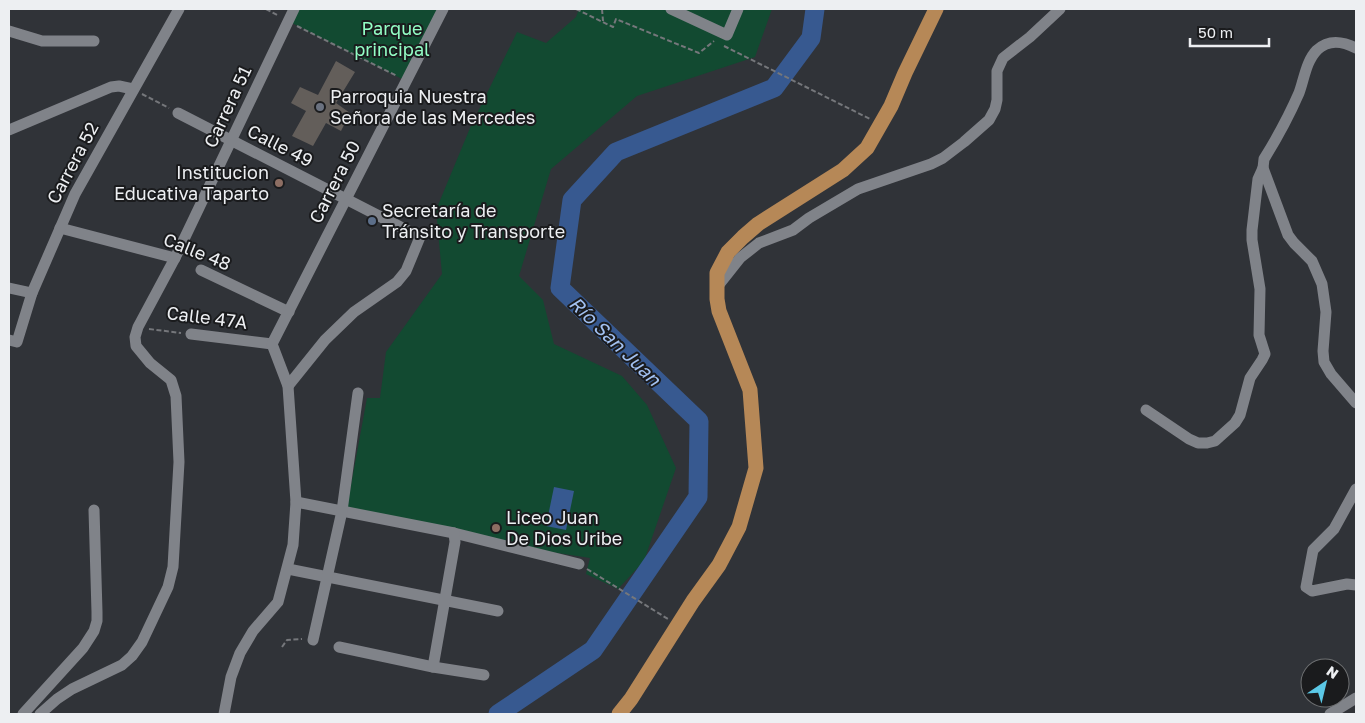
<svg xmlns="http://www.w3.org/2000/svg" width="1365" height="723" viewBox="0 0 1365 723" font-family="'Golos Text',sans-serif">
	<rect width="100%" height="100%" fill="#303338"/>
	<g fill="#124a31">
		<polygon points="294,9 443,9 406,81 288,21"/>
		<polygon points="579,9 772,9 755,57 637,96 551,169 519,276 543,300 554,344 622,376 647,405 676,468 644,561 618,589 586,574 590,558 545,551 347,507 367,398 380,398 386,352 442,274 436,210 470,128 517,32 546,43 576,17"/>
	</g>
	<polygon fill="#375990" points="554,487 574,491 566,530 546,526"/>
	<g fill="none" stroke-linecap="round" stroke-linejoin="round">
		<polyline stroke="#375990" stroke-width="19" points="498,714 593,650 698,497 699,421 560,288 572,200 616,152 774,88 811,38 815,9"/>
	</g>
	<polygon fill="#635e5a" points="336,61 355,72 336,103 350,113 341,131 326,123 313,146 292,136 306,111 291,103 300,87 318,95"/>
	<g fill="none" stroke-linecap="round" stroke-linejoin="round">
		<g stroke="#75777b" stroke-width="2" stroke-dasharray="5 2.5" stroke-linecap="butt">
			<polyline points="266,9 279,16"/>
			<polyline points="576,9 613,27 616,19 699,53 714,41"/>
			<polyline points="602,9 603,21"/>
			<polyline points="297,26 397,76"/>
			<polyline points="724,46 870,119"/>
			<polyline points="142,94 169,108"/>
			<polyline points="149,329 181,333"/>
			<polyline points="587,569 668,619"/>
			<polyline points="282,647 287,640 302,639"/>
		</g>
		<g stroke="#808389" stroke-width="11">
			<polyline points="671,9 727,35 738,9"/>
			<polyline points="9,31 42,41 94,41"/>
			<path d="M1356 48C1342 41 1329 39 1317 50 1306 61 1304 80 1299 93 1289 116 1277 138 1264 159L1263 168 1288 235 1294 243 1312 261 1322 284 1326 312 1323 351 1324 362 1331 374 1356 403"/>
			<polyline points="178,113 420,237 406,271 397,282 354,312 325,340 288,386"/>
			<polyline points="9,130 111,87 119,86 133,89"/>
			<polyline points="60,228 175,258"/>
			<polyline points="201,270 289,312"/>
			<polyline points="717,287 740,258 759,243 793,230 809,218 858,189 931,164 943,158 964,142 989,120 995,109 997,100 997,71 1003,58 1030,37 1060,9"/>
			<polyline points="9,288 32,293"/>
			<polyline points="191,334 272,344"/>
			<polyline points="9,340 17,342 32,293 75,194 179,9"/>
			<polyline points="272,344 443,9"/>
			<polyline points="1146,410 1189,439 1198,443 1207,443 1215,441 1235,423 1240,415 1250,378 1262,360 1265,354 1259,335 1260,289 1252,240 1252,230 1258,179 1263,168"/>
			<polyline points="1356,489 1334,529 1313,550 1306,587 1312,591 1347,584 1356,585"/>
			<polyline points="296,502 454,533 579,564"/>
			<polyline points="288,569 498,611"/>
			<polyline points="313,640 342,511 358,393"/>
			<polyline points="339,647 433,667 484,675"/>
			<polyline points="433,667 455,542 454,533"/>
			<polyline points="23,714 83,648 94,631 97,621 97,612 94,510"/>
			<polyline points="40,714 57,699 72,689 122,665 132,656 142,642 168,587 173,567 179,462 176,396 171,380 150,363 136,346 135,337 138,327 175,258 294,9"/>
			<polyline points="224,714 231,677 240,653 253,631 278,602 293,545 296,502 288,386 272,344"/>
			<polyline points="1330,714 1356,698"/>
		</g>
		<polyline stroke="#b68857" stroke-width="15" points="619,714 631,699 693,601 719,565 739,527 756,468 750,390 719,311 717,299 717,273 728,252 743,237 758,224 843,170 867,148 891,106 905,73 936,9"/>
	</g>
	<circle fill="#6b7280" stroke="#1a1b1d" stroke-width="2" cx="320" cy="107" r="5"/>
	<g fill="#8d6e63" stroke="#1a1b1d" stroke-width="2">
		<circle cx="279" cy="183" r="5"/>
		<circle cx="496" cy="528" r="5"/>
	</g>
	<circle fill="#5c6f8a" stroke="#1a1b1d" stroke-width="2" cx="372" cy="221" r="5"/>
	<g text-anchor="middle" stroke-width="4" stroke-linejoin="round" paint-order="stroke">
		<g font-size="18" fill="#93fec5" stroke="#1a1b1d">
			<text x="392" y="35">Parque<tspan x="392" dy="21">principal</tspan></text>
		</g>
		<g font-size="18" fill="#edeff2" stroke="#1a1b1d" text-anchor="start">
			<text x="330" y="103">Parroquia Nuestra<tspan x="330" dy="21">Señora de las Mercedes</tspan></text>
			<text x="269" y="179" text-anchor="end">Institucion<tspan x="269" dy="21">Educativa Taparto</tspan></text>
			<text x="382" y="217">Secretaría de<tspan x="382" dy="21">Tránsito y Transporte</tspan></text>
			<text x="506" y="524">Liceo Juan<tspan x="506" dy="21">De Dios Uribe</tspan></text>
		</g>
		<g font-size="18" fill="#edeff2" stroke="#1a1b1d">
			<text transform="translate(228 107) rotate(-65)" y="6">Carrera 51</text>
			<text transform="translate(280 146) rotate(27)" y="6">Calle 49</text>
			<text transform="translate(73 163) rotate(-62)" y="6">Carrera 52</text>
			<text transform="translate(335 182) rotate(-63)" y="6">Carrera 50</text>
			<text transform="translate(197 252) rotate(22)" y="6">Calle 48</text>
			<text transform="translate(207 318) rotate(7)" y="6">Calle 47A</text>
		</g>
		<g font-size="19" font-style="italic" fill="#a2c1f1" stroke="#1a1b1d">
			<text transform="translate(615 341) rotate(44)" y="7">Río San Juan</text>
		</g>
	</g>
	<rect width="1365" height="723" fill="none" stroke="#edeff2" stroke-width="20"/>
	<g transform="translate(1325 683) rotate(35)"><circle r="24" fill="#1a1b1d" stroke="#6e7072"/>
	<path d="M0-4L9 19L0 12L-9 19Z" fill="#5bc8e6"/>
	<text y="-8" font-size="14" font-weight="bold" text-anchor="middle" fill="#edeff2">N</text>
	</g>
	<path d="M1190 38v8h79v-8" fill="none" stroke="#edeff2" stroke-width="2.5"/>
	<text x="1198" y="38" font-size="15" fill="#edeff2" stroke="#1a1b1d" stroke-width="4" paint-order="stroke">50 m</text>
</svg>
